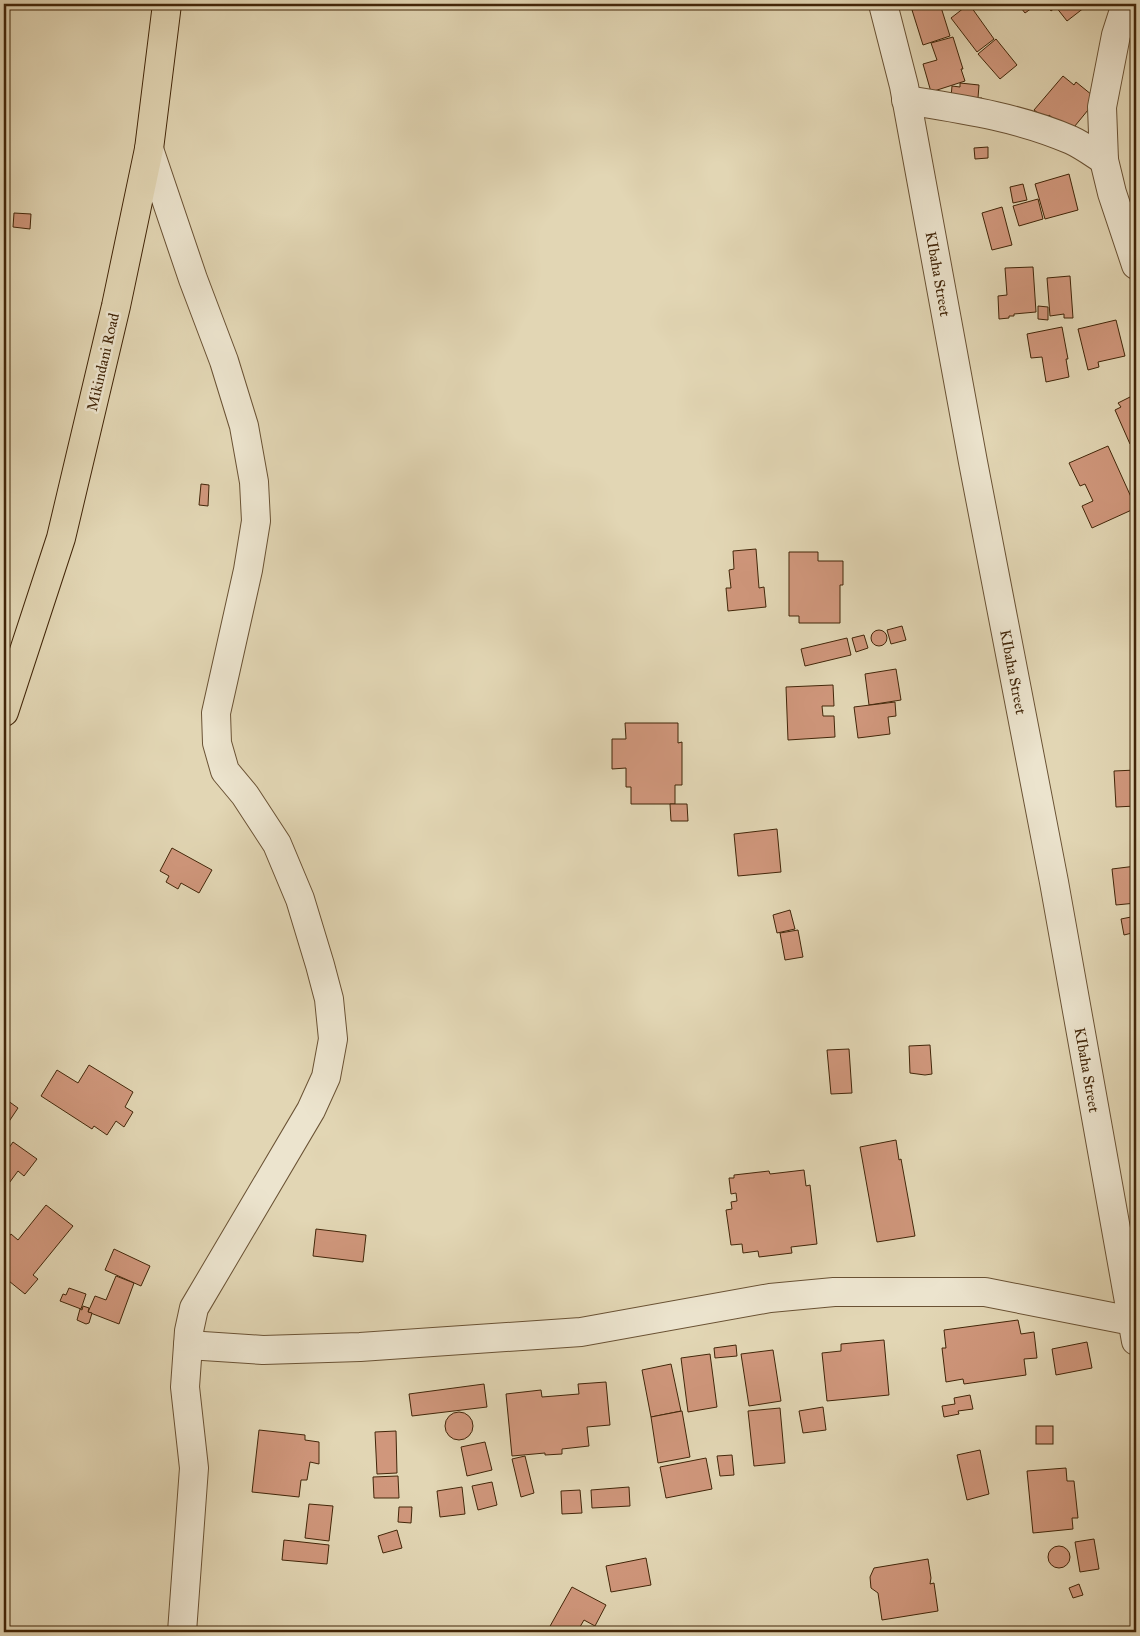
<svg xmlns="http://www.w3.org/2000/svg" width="1140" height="1636" viewBox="0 0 1140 1636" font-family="'IM FELL Great Primer',serif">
	<rect width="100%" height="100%" fill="#e2d6b4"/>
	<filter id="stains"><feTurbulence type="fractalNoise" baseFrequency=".004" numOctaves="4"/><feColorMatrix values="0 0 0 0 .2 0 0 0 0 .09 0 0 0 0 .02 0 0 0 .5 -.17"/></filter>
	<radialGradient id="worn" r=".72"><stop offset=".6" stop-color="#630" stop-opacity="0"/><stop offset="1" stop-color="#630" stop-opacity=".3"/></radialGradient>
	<g fill="#d0977c" stroke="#422609">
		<polygon points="933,4 940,4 950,36 923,45 912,10"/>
		<polygon points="969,4 994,39 977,52 951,18"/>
		<polygon points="1018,4 1029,4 1032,8 1025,13"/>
		<polygon points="1046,4 1089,4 1067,21 1056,7 1051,11"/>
		<polygon points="953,37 963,69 961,69 965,81 931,92 923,64 937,60 931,43"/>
		<polygon points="996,39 1017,65 1000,79 978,54"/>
		<polygon points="1063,76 1074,85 1076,82 1097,99 1070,132 1049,115 1046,119 1034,110"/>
		<polygon points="960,83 979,85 978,98 982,98 981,104 951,97 952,86 960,87"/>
		<polygon points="988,147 988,158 975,159 974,148"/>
		<polygon points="1069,174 1078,210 1045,219 1035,184"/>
		<polygon points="1023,184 1027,200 1013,203 1010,187"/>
		<polygon points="1038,199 1043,219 1019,226 1013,206"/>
		<polygon points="1002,207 1012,245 992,250 982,213"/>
		<polygon points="14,213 31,214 30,229 13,227"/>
		<polygon points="1033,267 1036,312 1014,314 1014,316 1009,316 1009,318 999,319 998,296 1007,295 1005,268"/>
		<polygon points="1070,276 1073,318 1064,318 1064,314 1050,316 1047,278"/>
		<polygon points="1038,306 1048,307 1048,320 1038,319"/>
		<polygon points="1116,320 1125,356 1098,362 1099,367 1088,370 1078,329"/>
		<polygon points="1062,327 1068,359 1066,359 1069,377 1046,382 1042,357 1031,358 1027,334"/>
		<polygon points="1136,394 1136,441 1130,444 1115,410 1121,407 1118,403"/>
		<polygon points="1108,446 1136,508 1092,528 1082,506 1093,501 1085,484 1080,486 1069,463"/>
		<polygon points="201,484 209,485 208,506 199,505"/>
		<polygon points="756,549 759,588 764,587 766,607 728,611 726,588 731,588 729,570 734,569 733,551"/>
		<polygon points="789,552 818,552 818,561 843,561 843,585 840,585 840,623 799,623 799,616 789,616"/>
		<polygon points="902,626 906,640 891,644 887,630"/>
		<circle cx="879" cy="638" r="8"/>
		<polygon points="864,635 868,648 856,652 852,638"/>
		<polygon points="847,638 851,655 805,666 801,649"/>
		<polygon points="896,669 901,700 869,705 865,674"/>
		<polygon points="833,685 834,706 822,706 823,716 834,716 835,737 788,740 786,687"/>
		<polygon points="895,702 896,716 888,717 890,734 858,738 854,707"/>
		<polygon points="625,723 678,723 678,743 682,742 682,785 675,785 675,804 631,804 631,787 626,787 626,768 612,769 612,739 626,739"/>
		<polygon points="1136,770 1136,806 1116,807 1114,771"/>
		<polygon points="670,804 687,804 688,821 671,821"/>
		<polygon points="777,829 781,872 738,876 734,834"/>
		<polygon points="172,848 212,870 199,893 181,883 178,889 166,882 169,876 160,871"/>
		<polygon points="1136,866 1136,903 1116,905 1112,869"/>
		<polygon points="790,910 795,929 777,933 773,915"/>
		<polygon points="1136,916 1136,932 1124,935 1121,919"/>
		<polygon points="798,930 803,957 785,960 780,933"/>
		<polygon points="930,1045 932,1074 925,1075 910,1073 909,1046"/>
		<polygon points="849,1049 852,1093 831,1094 827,1050"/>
		<polygon points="89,1065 133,1092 125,1107 133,1112 124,1127 116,1121 107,1135 94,1126 92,1129 41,1096 57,1070 78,1083"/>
		<polygon points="4,1098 18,1108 6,1126 4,1125"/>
		<polygon points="896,1140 899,1160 901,1159 915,1236 877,1242 860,1147"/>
		<polygon points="13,1142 37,1159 24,1176 18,1171 4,1190 4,1155"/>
		<polygon points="804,1170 806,1186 810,1185 817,1244 791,1247 792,1253 759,1257 758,1251 743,1253 742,1244 731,1245 726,1210 732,1209 731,1202 737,1201 736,1193 731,1194 729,1178 734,1178 734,1175 769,1171 770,1174"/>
		<polygon points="46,1205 73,1226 33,1275 38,1279 25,1294 4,1277 4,1243 11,1234 18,1240"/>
		<polygon points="316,1229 366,1235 363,1262 313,1256"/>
		<polygon points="114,1249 150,1266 141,1286 105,1270"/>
		<polygon points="116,1276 134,1283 119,1324 88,1312 95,1296 106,1300"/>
		<polygon points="69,1288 86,1294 81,1309 60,1301 63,1294 66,1295"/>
		<polygon points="83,1306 89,1308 88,1312 92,1313 89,1323 86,1324 77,1320 80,1309 82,1310"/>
		<polygon points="1018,1320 1021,1334 1034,1332 1037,1358 1024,1359 1026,1375 964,1384 963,1379 946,1382 942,1348 946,1348 944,1330"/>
		<polygon points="884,1340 889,1395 827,1401 822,1353 841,1351 841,1344"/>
		<polygon points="1087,1342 1092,1368 1056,1375 1052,1349"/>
		<polygon points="736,1345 737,1356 715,1358 714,1348"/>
		<polygon points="773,1350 781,1401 749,1406 741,1354"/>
		<polygon points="710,1354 717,1407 688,1412 681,1358"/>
		<polygon points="671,1364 681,1411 651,1417 642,1370"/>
		<polygon points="606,1382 610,1425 587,1427 589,1446 562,1449 562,1454 545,1455 545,1453 512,1456 506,1394 541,1390 542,1397 579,1394 578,1384"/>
		<polygon points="484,1384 487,1407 412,1416 409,1394"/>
		<polygon points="970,1395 973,1409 958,1411 959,1414 944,1417 942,1406 955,1404 954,1398"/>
		<polygon points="823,1407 826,1430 803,1433 799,1411"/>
		<polygon points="780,1408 785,1463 754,1466 748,1411"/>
		<polygon points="682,1411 690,1457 658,1463 651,1417"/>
		<circle cx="459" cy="1426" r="14"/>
		<rect x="1036" y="1426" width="17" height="18"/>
		<polygon points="259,1430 305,1435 305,1440 319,1442 319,1464 310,1462 307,1480 301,1480 299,1497 252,1492"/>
		<polygon points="396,1431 397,1473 377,1474 375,1432"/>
		<polygon points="485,1442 492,1470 467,1476 461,1447"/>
		<polygon points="980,1450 989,1494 967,1500 957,1455"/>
		<polygon points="732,1455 734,1475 720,1476 717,1456"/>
		<polygon points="525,1456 534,1493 521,1497 512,1459"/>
		<polygon points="706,1458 712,1489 666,1498 660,1467"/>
		<polygon points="1066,1468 1067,1481 1074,1481 1078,1518 1072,1518 1073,1529 1033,1533 1027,1471"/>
		<polygon points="398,1476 399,1498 374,1498 373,1477"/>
		<polygon points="492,1482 497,1505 478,1510 472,1486"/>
		<polygon points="462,1487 465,1514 440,1517 437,1491"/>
		<polygon points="629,1487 630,1506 592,1508 591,1490"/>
		<polygon points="580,1490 582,1513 562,1514 561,1491"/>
		<polygon points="309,1504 333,1506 329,1541 305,1538"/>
		<polygon points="399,1507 412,1507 411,1523 398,1522"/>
		<polygon points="397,1530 402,1548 383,1553 378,1536"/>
		<polygon points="1094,1539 1099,1569 1080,1572 1075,1542"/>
		<polygon points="284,1540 329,1545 327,1564 282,1560"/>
		<circle cx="1059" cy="1557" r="11"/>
		<polygon points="646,1558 651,1585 611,1592 606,1566"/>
		<polygon points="928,1559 931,1578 930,1584 934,1583 938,1611 882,1620 878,1593 871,1588 870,1577 874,1568"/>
		<polygon points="1079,1584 1083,1595 1073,1598 1069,1588"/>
		<polygon points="572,1587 606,1605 595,1626 584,1620 577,1632 557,1632 549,1628"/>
	</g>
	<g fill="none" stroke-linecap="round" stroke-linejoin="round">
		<defs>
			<g id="minor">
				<polyline points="883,4 904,86 973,462 1054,882 1136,1341"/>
				<polyline points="1125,7 1116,35 1102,107 1104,160 1112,193 1136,265"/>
				<path d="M906 100C962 109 1018 117 1071 140 1082 145 1093 153 1104 160"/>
				<polyline points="149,149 193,279 224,361 244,426 254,482 256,521 248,570 216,713 217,743 225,771 245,795 277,844 300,899 320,965 329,999 333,1039 326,1077 311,1110 194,1308 189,1331 185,1387 194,1468 182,1632"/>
				<polyline points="188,1345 263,1350 360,1347 581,1332 770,1298 834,1292 985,1292 1132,1321"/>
			</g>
			<polyline id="trunk" points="4,712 61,538 116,306 149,149 167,4"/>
		</defs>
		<use href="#minor" stroke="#6a5234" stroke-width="30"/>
		<use href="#trunk" stroke="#422609" stroke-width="30"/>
		<use href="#minor" stroke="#ece4ce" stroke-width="28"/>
		<use href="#trunk" stroke="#e2d6b4" stroke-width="28"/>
	</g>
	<g text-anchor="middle" stroke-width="5" stroke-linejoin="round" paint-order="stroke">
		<g font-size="15" fill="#422609" stroke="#ece4ce">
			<text transform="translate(938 274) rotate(80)" y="5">KIbaha Street</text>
			<text transform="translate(103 362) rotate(-77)" y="5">Mikindani Road</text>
			<text transform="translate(1013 672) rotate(79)" y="5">KIbaha Street</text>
			<text transform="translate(1087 1070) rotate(80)" y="5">KIbaha Street</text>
		</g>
	</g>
	<rect width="1140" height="1636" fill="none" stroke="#e2d6b4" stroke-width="20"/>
	<rect x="5" y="5" width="1130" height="1626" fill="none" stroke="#422609" stroke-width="2.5"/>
	<rect x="10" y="10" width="1120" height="1616" fill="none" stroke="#422609"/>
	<rect width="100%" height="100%" filter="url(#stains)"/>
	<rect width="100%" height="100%" fill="url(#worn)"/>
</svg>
